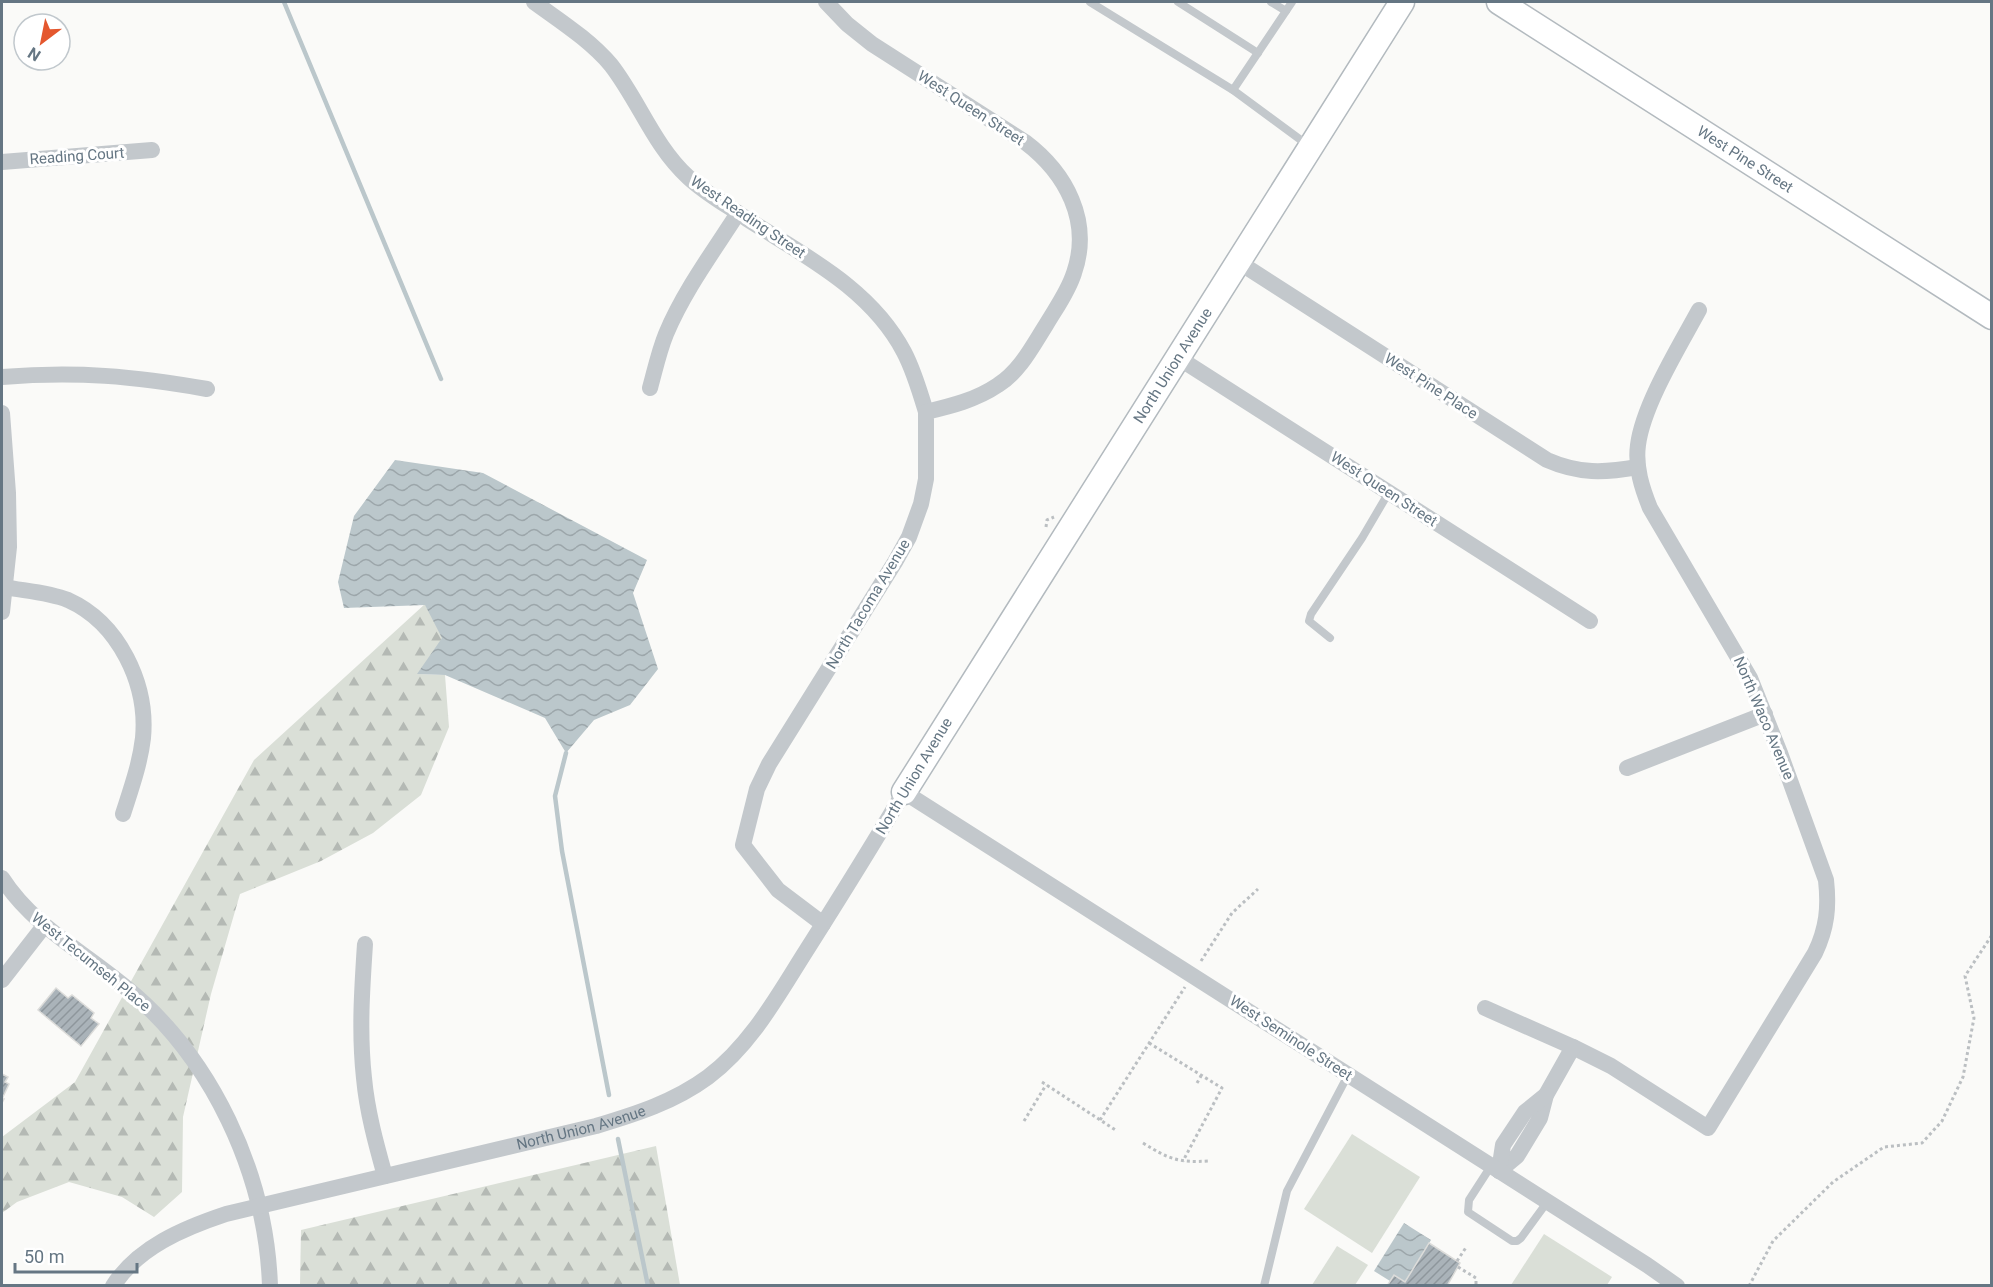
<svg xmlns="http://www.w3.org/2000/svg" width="1993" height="1287" viewBox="0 0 1993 1287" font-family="Roboto,sans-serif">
	<defs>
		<pattern id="forest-firs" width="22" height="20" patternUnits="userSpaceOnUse" patternTransform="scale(1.5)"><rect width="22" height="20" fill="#dadfd7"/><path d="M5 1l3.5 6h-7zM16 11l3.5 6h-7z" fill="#b4b9b4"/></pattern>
		<pattern id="water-waves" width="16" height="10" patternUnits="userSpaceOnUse" patternTransform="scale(1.5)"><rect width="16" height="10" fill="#bbc7cb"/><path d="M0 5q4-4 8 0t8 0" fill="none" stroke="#9ca6aa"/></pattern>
		<pattern id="building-hatch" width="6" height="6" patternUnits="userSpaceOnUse" patternTransform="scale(1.5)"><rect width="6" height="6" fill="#aab3b9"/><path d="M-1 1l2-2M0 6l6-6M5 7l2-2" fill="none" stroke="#8e969c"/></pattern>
	</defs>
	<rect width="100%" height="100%" fill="#fafaf8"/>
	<g fill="#dadfd7">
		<polygon points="1352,1134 1420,1177 1372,1253 1304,1209"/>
		<polygon points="1544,1234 1612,1277 1607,1285 1511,1285"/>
		<polygon points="1337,1246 1368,1265 1355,1285 1312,1285"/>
	</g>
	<g fill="url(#forest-firs)">
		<polygon points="425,604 443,638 418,674 445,675 449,727 421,795 373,833 321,861 240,894 211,994 183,1117 182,1192 154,1217 122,1197 69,1182 17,1202 2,1213 2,1137 75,1082 254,760"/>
		<polygon points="656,1146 680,1285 300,1285 301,1230"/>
	</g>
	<g fill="url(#water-waves)">
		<polygon points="395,460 483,473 647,560 633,593 658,669 630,705 594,720 566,753 545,718 445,675 417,674 442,638 425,605 344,608 338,582 354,516"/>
		<polygon points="1404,1223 1431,1240 1405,1282 1394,1275 1390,1281 1374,1271"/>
	</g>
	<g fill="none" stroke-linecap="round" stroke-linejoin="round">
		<g stroke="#bbc7cb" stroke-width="4.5">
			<polyline points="284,2 441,379"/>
			<polyline points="566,753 555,796 562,851 609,1095"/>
			<polyline points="618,1139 648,1286"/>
		</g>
	</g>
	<g fill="url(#building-hatch)" stroke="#dcdcda" stroke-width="1.5">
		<polygon points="56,988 68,998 72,995 94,1013 91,1018 99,1024 81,1046 38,1010"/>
		<polygon points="2,1074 8,1077 5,1082 9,1084 2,1099 4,1099 2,1103"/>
		<polygon points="1429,1243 1460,1263 1447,1286 1387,1286 1394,1275 1405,1282"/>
	</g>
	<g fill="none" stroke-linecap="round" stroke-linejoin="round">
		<defs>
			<g id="secondary">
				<path id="s2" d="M1499 2 1992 317"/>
				<path id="s3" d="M904 792 1402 2"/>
			</g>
		</defs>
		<use href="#secondary" stroke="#b3babf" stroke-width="27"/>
		<g stroke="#bbbfc2" stroke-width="3" stroke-dasharray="3 3" stroke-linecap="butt">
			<polyline points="1046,527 1047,520 1054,517"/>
			<polyline points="1201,961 1232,913 1258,889"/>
			<polyline points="1149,1043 1222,1088 1183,1161"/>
			<polyline points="1042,1082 1117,1131"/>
			<polyline points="1197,1083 1201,1076"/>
			<polyline points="1100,1120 1185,987"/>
			<polyline points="1024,1121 1046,1085"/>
			<path d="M1143 1143C1169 1159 1178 1163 1209 1161"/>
			<polyline points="1457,1261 1467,1246"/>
			<polyline points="1458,1267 1476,1278 1476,1286"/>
			<polyline points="1749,1286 1773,1241 1833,1182 1884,1147 1922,1143 1942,1121 1963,1077 1974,1018 1965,976 1992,935"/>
		</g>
		<g stroke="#c3c8cc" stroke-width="8">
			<polyline points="1090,2 1233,90 1309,146"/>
			<polyline points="1178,2 1258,53"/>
			<polyline points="1271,2 1286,11"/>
			<polyline points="1233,90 1292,2"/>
			<polyline points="1330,638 1309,621 1311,614 1362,538 1389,492"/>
			<polyline points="1491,1166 1469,1200 1468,1212 1512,1241 1517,1241 1521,1238 1548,1201"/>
			<polyline points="1264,1286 1287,1191 1348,1075"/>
		</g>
		<g stroke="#c3c8cc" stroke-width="16">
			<path d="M534 2C560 21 590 40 611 65 639 101 654 146 688 177 706 194 727 205 747 219 805 256 871 289 904 352 914 371 920 392 926 412"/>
			<polyline points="2,162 152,150"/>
			<path d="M1237 261 1547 460C1579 474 1604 473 1638 467"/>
			<polyline points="1177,357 1590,621"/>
			<path d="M2 377C76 371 134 376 207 389"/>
			<path d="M650 388C655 370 659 351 666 334 684 291 713 252 738 213"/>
			<polyline points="2,413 8,493 9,547 2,612"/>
			<path d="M4 587C25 591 48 592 68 600 119 623 148 684 143 738 140 764 131 789 123 814"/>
			<polyline points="1627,768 1765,714"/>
			<path d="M2 878C32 925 82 951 124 986 212 1057 266 1173 270 1286"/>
			<path d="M823 924 778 890 743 845 757 789 769 764 895 562 909 537 921 504 926 479V412C951 406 976 400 998 385 1020 371 1032 347 1046 325 1056 308 1068 292 1074 273 1092 221 1066 173 1025 142L872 44 847 24 826 2"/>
			<path d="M365 944C362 989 359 1033 364 1078 367 1111 376 1144 385 1176"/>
			<polyline points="2,980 44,926"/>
			<path d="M1485 1008 1573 1047 1611 1066 1708 1128 1815 953C1827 928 1829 907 1826 880L1780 753 1750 678 1650 508C1642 488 1635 467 1638 445 1643 405 1679 347 1699 310"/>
			<polyline points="1499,1171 1517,1156 1540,1118 1546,1095 1573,1047"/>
			<polyline points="1499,1171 1503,1145 1525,1112 1546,1095"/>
			<path id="s1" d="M113 1286C138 1247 184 1228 226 1214L596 1126C636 1114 674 1102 708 1077 751 1045 778 995 806 951 839 899 872 846 904 792L1647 1265 1677 1286"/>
		</g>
		<use href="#secondary" stroke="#fff" stroke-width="24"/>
	</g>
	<g text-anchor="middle" stroke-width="6" stroke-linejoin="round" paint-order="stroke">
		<g font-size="15" fill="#657683" stroke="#fff">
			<text transform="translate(971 108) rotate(33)" y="5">West Queen Street</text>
			<text transform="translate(77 156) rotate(-4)" y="5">Reading Court</text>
			<text dy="5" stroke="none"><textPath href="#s2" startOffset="292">West Pine Street</textPath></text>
			<text transform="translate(748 217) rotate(34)" y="5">West Reading Street</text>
			<text dy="5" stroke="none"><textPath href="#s3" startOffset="504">North Union Avenue</textPath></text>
			<text transform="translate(1431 386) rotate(33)" y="5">West Pine Place</text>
			<text transform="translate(1384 489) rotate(33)" y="5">West Queen Street</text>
			<text transform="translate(868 604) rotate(-59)" y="5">North Tacoma Avenue</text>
			<text transform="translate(1764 718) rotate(67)" y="5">North Waco Avenue</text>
			<text transform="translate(914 776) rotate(-59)" y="5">North Union Avenue</text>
			<text transform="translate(91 962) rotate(39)" y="5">West Tecumseh Place</text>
			<text transform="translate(1291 1038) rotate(33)" y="5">West Seminole Street</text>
			<text dy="5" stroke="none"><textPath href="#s1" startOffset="502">North Union Avenue</textPath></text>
		</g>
	</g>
	<rect width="1993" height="1287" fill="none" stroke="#657683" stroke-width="6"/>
	<g transform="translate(42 42) rotate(212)"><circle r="28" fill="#ffffff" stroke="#c1c8cd" stroke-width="1.5"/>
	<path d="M0-4.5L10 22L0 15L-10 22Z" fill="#e4572e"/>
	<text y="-9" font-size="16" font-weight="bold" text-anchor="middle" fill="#657683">N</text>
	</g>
	<path d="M15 1263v9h122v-9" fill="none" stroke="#657683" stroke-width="3"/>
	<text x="24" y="1263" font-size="18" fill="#657683" stroke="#ffffff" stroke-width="4.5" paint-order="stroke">50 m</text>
</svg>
